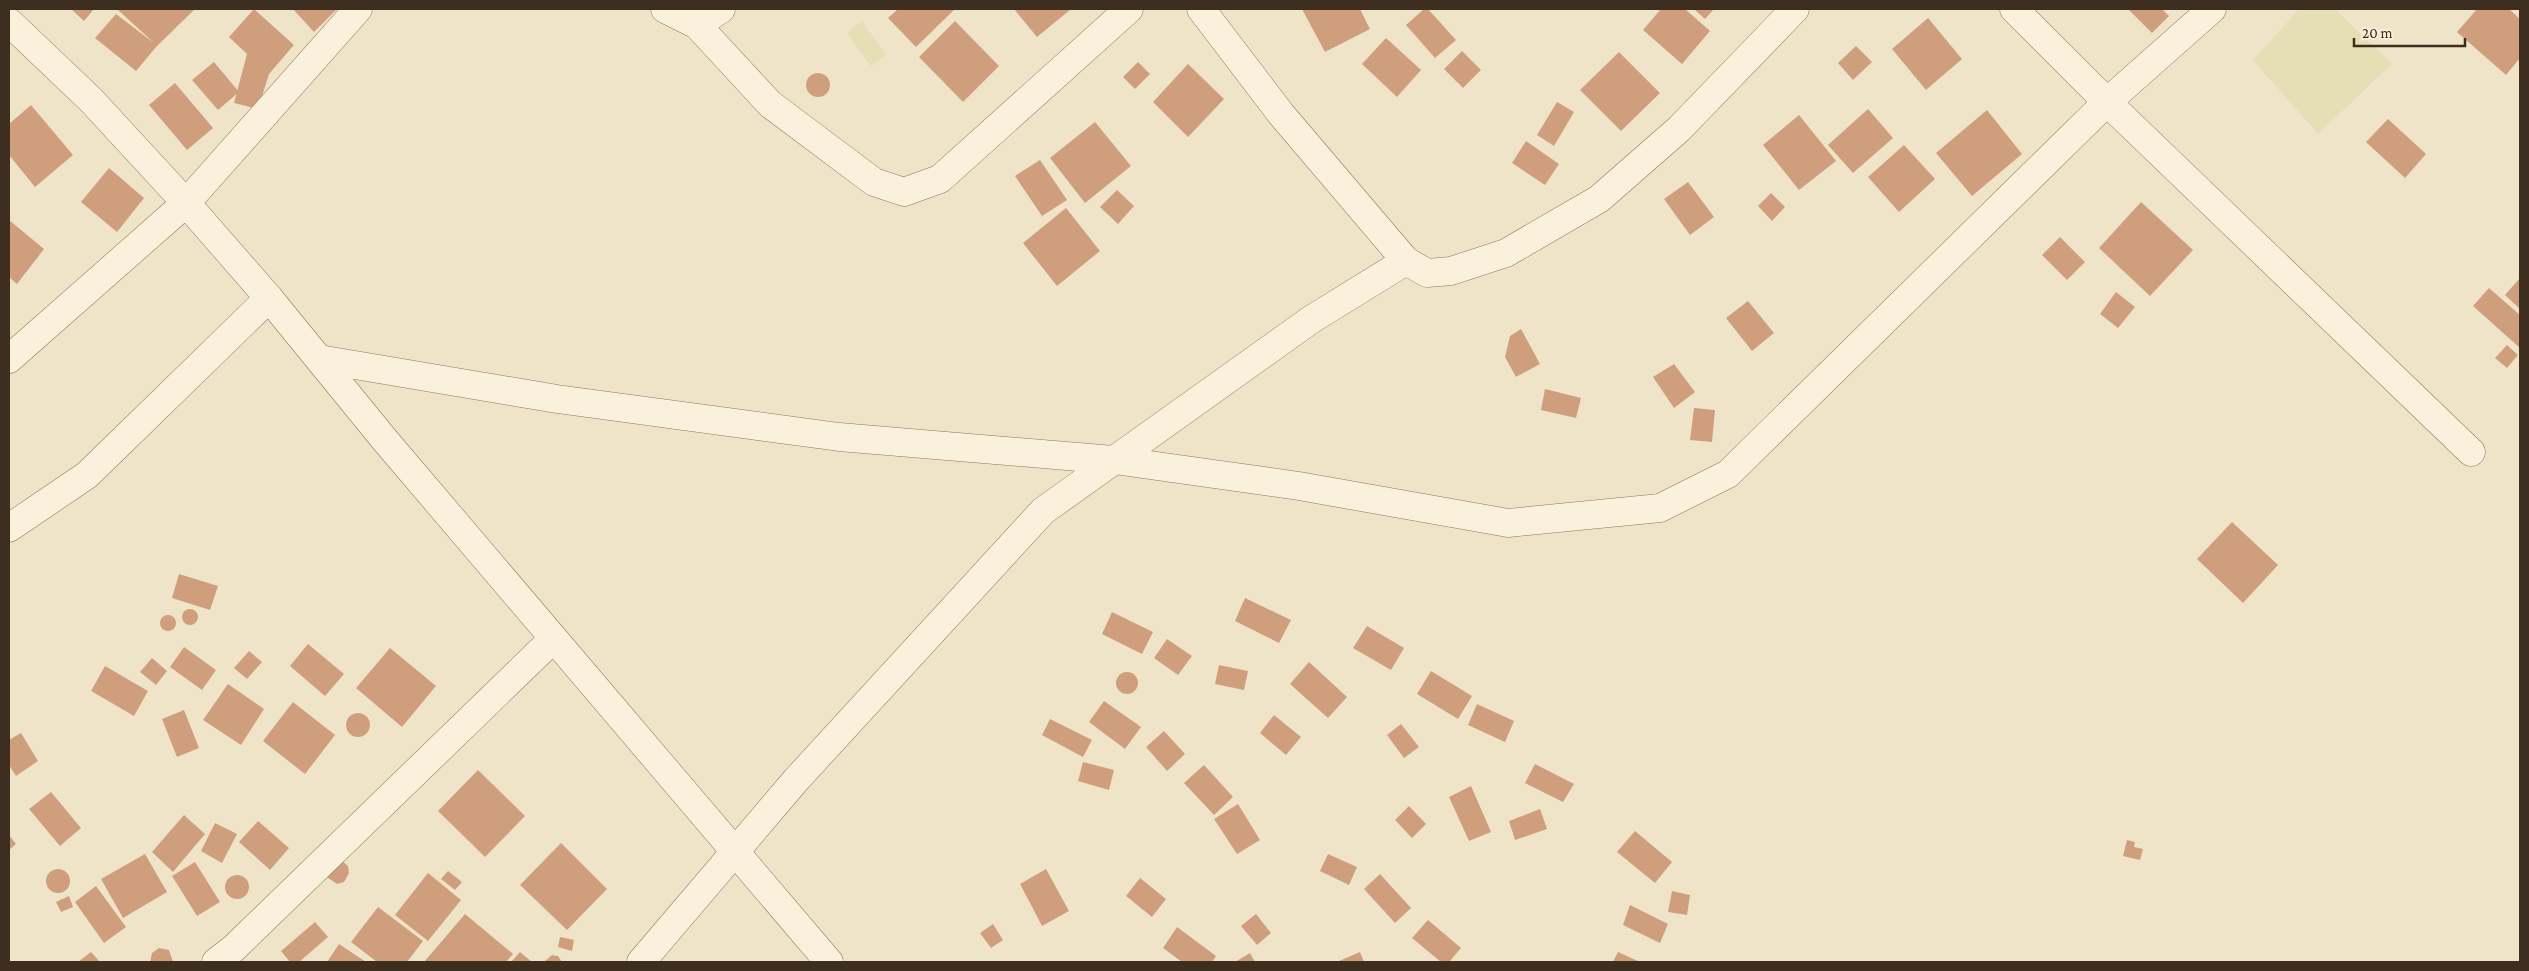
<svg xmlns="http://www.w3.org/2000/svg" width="2529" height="971" viewBox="0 0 2529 971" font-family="'Crimson Pro',serif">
	<rect width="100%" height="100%" fill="#f0e4c8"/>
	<g fill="#e6deb5">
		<polygon points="2299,9 2335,9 2392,64 2318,134 2253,60"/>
		<polygon points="862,21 886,55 871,66 847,33"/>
	</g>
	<g fill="#cf9f7d">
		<polygon points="71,9 94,9 84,21"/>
		<polygon points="117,9 195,9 157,46 136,71 95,38 116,14 154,43"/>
		<polygon points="254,9 294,45 269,74 258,109 234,103 247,54 229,37"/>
		<polygon points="293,9 337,9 314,32"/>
		<polygon points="898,9 955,9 916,47 888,18"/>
		<polygon points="1014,9 1071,9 1037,37"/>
		<polygon points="1302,9 1360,9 1370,29 1325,52"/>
		<polygon points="1424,9 1428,9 1456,40 1435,58 1406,25"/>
		<polygon points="1661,9 1685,9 1710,31 1682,64 1643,30"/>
		<polygon points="1694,9 1714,9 1705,19"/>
		<polygon points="2128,9 2162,9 2169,16 2152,33"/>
		<polygon points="2477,9 2509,9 2520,19 2520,58 2506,75 2457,32"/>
		<polygon points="1928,18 1962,59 1926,90 1892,49"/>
		<polygon points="955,21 999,66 963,102 919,57"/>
		<polygon points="1386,38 1421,70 1397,97 1362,64"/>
		<polygon points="1856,46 1872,62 1853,80 1838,63"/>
		<polygon points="1462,51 1481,70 1463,88 1444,69"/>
		<polygon points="1619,52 1660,93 1621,131 1580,90"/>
		<polygon points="214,62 239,92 218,110 192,80"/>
		<polygon points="1138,62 1150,74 1135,89 1123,77"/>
		<polygon points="1188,64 1224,99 1188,137 1153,102"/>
		<circle cx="818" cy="85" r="12"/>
		<polygon points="175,83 213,128 187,150 149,105"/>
		<polygon points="1557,102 1574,112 1554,146 1537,135"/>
		<polygon points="31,105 73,155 35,187 9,155 9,124"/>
		<polygon points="1868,109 1893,138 1853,173 1828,145"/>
		<polygon points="1987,110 2022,154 1972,196 1936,153"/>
		<polygon points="1799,115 1836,161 1799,190 1763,145"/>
		<polygon points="2388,119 2426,154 2405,178 2366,142"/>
		<polygon points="1095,122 1131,166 1085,203 1050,158"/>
		<polygon points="1526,141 1559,164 1545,185 1512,163"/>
		<polygon points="1904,145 1935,179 1899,212 1868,177"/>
		<polygon points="1040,160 1067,200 1042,216 1015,176"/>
		<polygon points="109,168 144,198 117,232 81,202"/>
		<polygon points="1688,182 1714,217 1690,235 1664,199"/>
		<polygon points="1117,190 1134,206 1118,224 1100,207"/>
		<polygon points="1771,193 1785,207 1772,221 1758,206"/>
		<polygon points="2141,202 2193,250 2150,296 2099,248"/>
		<polygon points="1066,208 1100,251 1057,286 1023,243"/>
		<polygon points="9,220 44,249 17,284 9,277"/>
		<polygon points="2060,237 2085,262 2067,280 2042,255"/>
		<polygon points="2520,278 2520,309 2505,295"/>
		<polygon points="2489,288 2520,315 2520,348 2473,306"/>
		<polygon points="2116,292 2135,307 2118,328 2100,314"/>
		<polygon points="1748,301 1774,333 1752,351 1726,318"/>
		<polygon points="1521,329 1540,364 1516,377 1505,357 1510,336"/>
		<polygon points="2507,345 2518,355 2507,368 2495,358"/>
		<polygon points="1674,364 1695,392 1674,408 1653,377"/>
		<polygon points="1545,389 1581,398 1576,418 1541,410"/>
		<polygon points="1694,408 1715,410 1712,442 1690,440"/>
		<polygon points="2232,522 2278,565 2243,603 2197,559"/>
		<polygon points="179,574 218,586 210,610 172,598"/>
		<polygon points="1245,598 1291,620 1279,643 1235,621"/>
		<circle cx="190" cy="617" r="8"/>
		<polygon points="1112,612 1153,632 1142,654 1102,634"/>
		<circle cx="168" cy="623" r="8"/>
		<polygon points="1367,626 1404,648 1391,670 1353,648"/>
		<polygon points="1167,639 1192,656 1178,675 1154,658"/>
		<polygon points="308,644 344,674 325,696 290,666"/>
		<polygon points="184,647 216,670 202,690 170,667"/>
		<polygon points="390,648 436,686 402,727 356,688"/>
		<polygon points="249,651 262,662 247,679 234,668"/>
		<polygon points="152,658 167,671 156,685 140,672"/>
		<polygon points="1309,662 1347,697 1328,718 1290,684"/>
		<polygon points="1219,665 1248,671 1244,690 1215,684"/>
		<polygon points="105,666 148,691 134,716 91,691"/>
		<polygon points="1431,671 1472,696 1458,719 1417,694"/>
		<circle cx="1127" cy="683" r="11"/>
		<polygon points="228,684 264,709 241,745 203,720"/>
		<polygon points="1104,701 1141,727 1125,749 1089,722"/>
		<polygon points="293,702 335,735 305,774 263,741"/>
		<polygon points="1477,704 1514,721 1505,742 1468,725"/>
		<polygon points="184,710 199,748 177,757 162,719"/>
		<circle cx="358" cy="725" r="12"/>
		<polygon points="1274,715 1301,737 1286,755 1260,733"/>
		<polygon points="1050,719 1092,740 1083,757 1042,735"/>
		<polygon points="1401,724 1419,747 1404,758 1387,735"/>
		<polygon points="1164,731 1185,754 1167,771 1146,747"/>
		<polygon points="21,733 38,761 16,776 9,765 9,740"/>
		<polygon points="1083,762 1114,770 1109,790 1078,781"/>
		<polygon points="1535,764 1574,784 1563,802 1525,783"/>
		<polygon points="1204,765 1233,797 1214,815 1184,783"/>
		<polygon points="478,770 525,816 485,857 438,811"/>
		<polygon points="1471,786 1491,832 1469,841 1449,797"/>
		<polygon points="51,792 81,828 60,846 29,809"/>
		<polygon points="1238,804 1260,840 1237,854 1214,819"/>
		<polygon points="1409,806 1426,824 1412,838 1395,820"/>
		<polygon points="1540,809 1547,829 1515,840 1509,821"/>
		<polygon points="184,815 205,834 173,872 152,852"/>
		<polygon points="258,821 289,848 270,870 239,842"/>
		<polygon points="215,823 237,834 222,863 201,851"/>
		<polygon points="1635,831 1672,862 1655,883 1617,852"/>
		<polygon points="9,835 16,844 9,850"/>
		<polygon points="2127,840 2135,842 2134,847 2143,849 2140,860 2123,856"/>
		<polygon points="561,843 607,889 567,930 520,885"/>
		<polygon points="145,854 167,892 123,918 101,879"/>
		<polygon points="1328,854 1357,867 1349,885 1320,871"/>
		<polygon points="342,861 348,866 349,873 344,882 337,884 327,877"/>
		<polygon points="195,862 220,902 197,916 172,876"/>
		<polygon points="1046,869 1069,911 1042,926 1020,884"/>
		<circle cx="58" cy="881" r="12"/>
		<polygon points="448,871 462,882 455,890 441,879"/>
		<polygon points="428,873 461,900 428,941 395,915"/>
		<polygon points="1380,874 1411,908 1395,923 1364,889"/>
		<circle cx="237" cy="887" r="12"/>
		<polygon points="1140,878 1166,899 1152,917 1126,896"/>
		<polygon points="96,886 126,927 104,943 75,902"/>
		<polygon points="1672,891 1690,895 1687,915 1668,912"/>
		<polygon points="69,896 73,907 61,912 56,902"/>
		<polygon points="1630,905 1668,924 1660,943 1623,925"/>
		<polygon points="378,907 423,941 407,962 377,962 351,942"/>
		<polygon points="465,914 513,954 506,962 424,962"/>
		<polygon points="1256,914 1271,933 1257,945 1241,926"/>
		<polygon points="1428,920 1461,948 1449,962 1441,962 1412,938"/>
		<polygon points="315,922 328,937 299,962 290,962 281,951"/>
		<polygon points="993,924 1003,940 991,948 980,933"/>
		<polygon points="1177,927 1216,956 1212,962 1182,962 1163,948"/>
		<polygon points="560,937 574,940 572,951 558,947"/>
		<polygon points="339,944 366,962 327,962"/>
		<polygon points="159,948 169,950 173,962 150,962 152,953"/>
		<polygon points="91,952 100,962 78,962"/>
		<polygon points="520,952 532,962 511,962"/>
		<polygon points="1360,952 1364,962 1339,962 1339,961"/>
		<polygon points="1618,952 1640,962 1613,962"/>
		<polygon points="1250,953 1255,962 1235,962"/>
		<polygon points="552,955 558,956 562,962 544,962"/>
	</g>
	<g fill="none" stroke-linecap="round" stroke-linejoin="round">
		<defs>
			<g id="street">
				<polyline points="665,9 697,25 770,104 874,182 904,192 940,179 1129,9"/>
				<polyline points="1201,9 1281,114 1406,261"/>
				<polyline points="2014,9 2107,102 2471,452"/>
				<polyline points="9,22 91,100 186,203 269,298 384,439 829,962"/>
				<polyline points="697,25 721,9"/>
				<polyline points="9,359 186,203 358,9"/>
				<polyline points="319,359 557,399 839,437 1114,460 1299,486 1508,523 1660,508 1728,474 2107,102 2212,9"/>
				<polyline points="9,528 87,475 269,298"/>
				<polyline points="216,962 234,948 553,639"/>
				<polyline points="641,962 796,780 1043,511 1312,319 1406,261 1427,273 1451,271 1506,253 1599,199 1679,129 1795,9"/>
			</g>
		</defs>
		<use href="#street" stroke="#8d765c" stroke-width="29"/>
		<use href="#street" stroke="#faf1dc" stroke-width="28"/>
	</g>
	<rect width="2529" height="971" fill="none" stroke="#3d2e20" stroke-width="20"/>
	<path d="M2354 38v8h111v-8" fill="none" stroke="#3d2e20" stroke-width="2.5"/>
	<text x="2362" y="38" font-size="15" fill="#3d2e20" stroke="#f7eed8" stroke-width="4" paint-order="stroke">20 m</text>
</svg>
